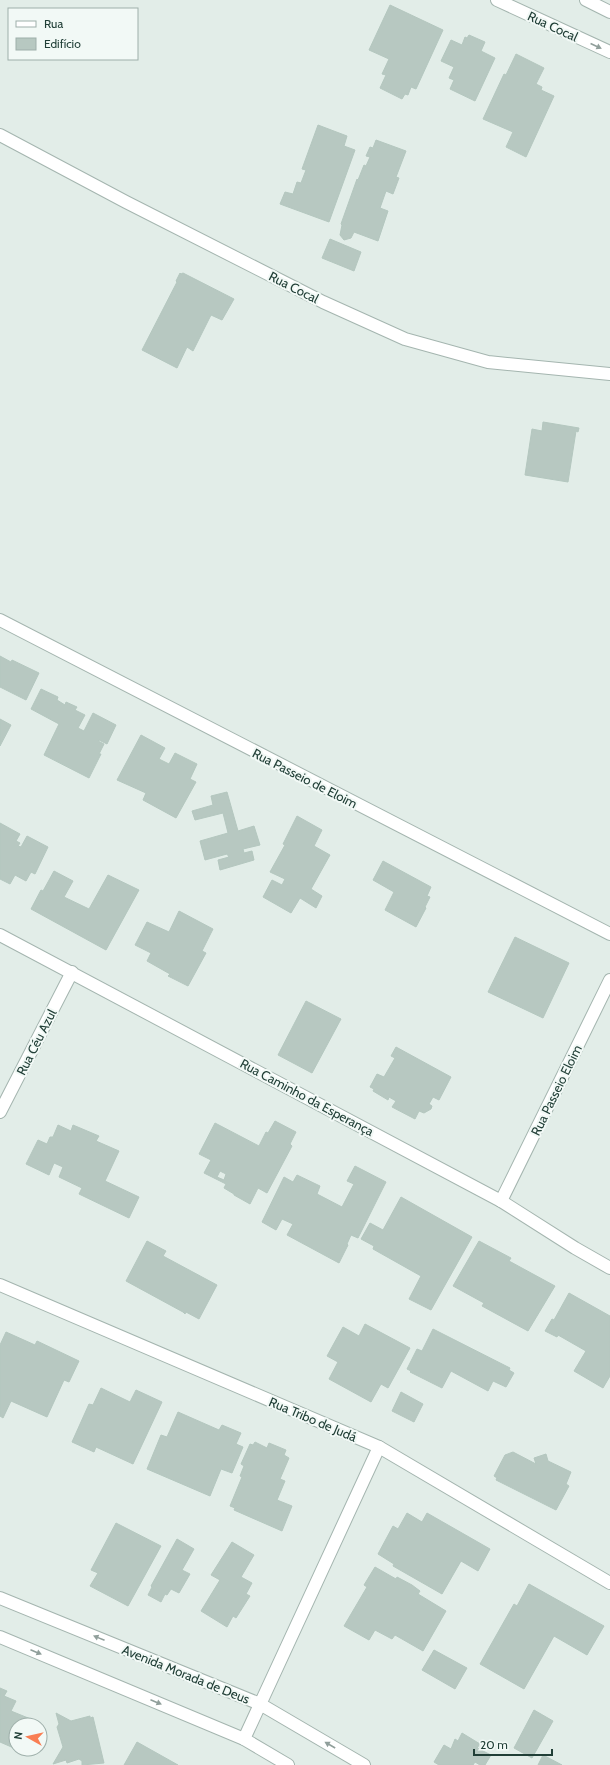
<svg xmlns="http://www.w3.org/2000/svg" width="610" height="1765" viewBox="0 0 610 1765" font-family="Cabin,sans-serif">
	<rect width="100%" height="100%" fill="#e2ede8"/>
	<g fill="#b7c8c1" stroke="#b4c7bf" fill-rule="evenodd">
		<polygon points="390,5 443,30 416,89 411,87 408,95 405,94 402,99 380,88 386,75 382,74 389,59 369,50"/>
		<polygon points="469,35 485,42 481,51 495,58 475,101 450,89 454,80 449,78 454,67 441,61 451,40 462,45 465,37 467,38"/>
		<polygon points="516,54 544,68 536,84 542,87 541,90 554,96 526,157 506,147 513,132 483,119 504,74 506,75"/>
		<polygon points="318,125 347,136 344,146 355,150 329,222 280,204 285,192 293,194 297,182 301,183 306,170 302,169"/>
		<polygon points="376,140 406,151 396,177 399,178 393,194 386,191 380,208 388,211 378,241 354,232 351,238 344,240 340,235 342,225 341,224 357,179 358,180 364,165 366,166 370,157 366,156 370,147 373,148"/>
		<polygon points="330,239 361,252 354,271 322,258"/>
		<polygon points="180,273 181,274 183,273 234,299 222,320 211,315 193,351 187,347 177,368 142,350 177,282 176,281"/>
		<polygon points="543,422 579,428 578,432 576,431 568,482 525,475 532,429 542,431"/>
		<polygon points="0,656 11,662 12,660 39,673 26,700 0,687"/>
		<polygon points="41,689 58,697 57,700 65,705 66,702 77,707 75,710 85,715 78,728 84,731 93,713 116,725 107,744 99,740 98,741 104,744 99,754 101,754 89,778 44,755 59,724 31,709"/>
		<polygon points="0,719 11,725 0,746"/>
		<polygon points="141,735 165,748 159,759 169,764 175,753 197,764 190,779 196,782 176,818 143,800 146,793 117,780"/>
		<polygon points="227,792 238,831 254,826 260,845 243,849 244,853 252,851 254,860 220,870 218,860 229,857 227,854 205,860 200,841 228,833 223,813 195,820 192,811 213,805 211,796"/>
		<polygon points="297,816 322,830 314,846 330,855 311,889 322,896 316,908 300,898 291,913 263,897 272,880 282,885 285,879 270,872 285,845 283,844"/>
		<polygon points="0,823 20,834 16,841 20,843 18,846 21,847 27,836 48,847 35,874 31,872 26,881 15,875 10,884 0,879"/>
		<polygon points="383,861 431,887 427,896 430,897 425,907 426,908 416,927 385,910 394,892 373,880"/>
		<polygon points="54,871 73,881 64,897 89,909 108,875 139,890 106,950 31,909 41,890 43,891"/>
		<polygon points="179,911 213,929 202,951 206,953 188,986 168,976 170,974 147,961 151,953 135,945 147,922 169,932"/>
		<polygon points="515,937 569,963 543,1018 488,992"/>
		<polygon points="306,1001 341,1019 312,1073 278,1055"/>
		<polygon points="396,1047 451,1077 439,1100 433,1097 429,1104 432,1106 431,1109 424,1113 419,1111 415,1119 392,1107 396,1101 389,1097 388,1100 373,1091 374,1089 370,1087 377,1074 384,1077 395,1058 391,1056"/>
		<path d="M275 1121 296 1132 290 1144 292 1146 267 1193 258 1188 250 1204 234 1195V1194L224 1188 226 1184 204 1173 211 1160 199 1154 215 1123 259 1146 266 1132 268 1133ZM220 1171 226 1174 224 1180 217 1177Z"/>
		<polygon points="58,1125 71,1131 73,1125 99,1136 96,1141 119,1151 105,1181 139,1197 129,1218 79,1194 82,1188 59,1177 63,1167 54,1163 49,1175 26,1164 38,1140 47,1144 50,1137 53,1137"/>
		<polygon points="355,1166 386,1182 358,1238 351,1235 347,1244 348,1245 339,1263 287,1235 293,1224 282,1219 276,1230 262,1222 284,1177 293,1182 297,1175 320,1186 317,1194 342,1207 354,1184 347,1181"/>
		<polygon points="401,1197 472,1237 431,1310 409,1299 421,1276 373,1249 374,1246 361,1239 370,1223 383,1230"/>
		<polygon points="147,1241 166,1251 163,1256 217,1285 199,1319 186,1312 185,1314 183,1312 126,1281"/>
		<polygon points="479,1241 511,1258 509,1261 555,1286 528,1331 482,1306 484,1303 453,1286"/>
		<polygon points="569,1293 610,1316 610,1376 603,1388 574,1371 586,1351 558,1335 557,1337 545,1331 552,1319 554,1320"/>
		<polygon points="365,1324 410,1348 388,1388 381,1384 371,1402 329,1379 338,1362 327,1356 343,1327 359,1336"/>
		<polygon points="433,1329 510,1368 509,1370 514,1373 506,1387 493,1381 488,1391 451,1371 442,1388 410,1372 411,1371 407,1369 417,1349 422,1351"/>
		<polygon points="6,1332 35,1345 37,1341 79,1361 69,1382 64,1380 47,1417 11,1401 3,1418 0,1416 0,1345"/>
		<polygon points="101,1388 130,1402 136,1390 162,1402 133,1464 96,1447 94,1452 72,1442 89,1404 93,1405"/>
		<polygon points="401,1392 423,1404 414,1422 392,1411"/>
		<polygon points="178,1412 219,1430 222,1425 241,1433 236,1444 243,1447 232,1473 221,1469 210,1496 147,1469 161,1435 167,1437"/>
		<polygon points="255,1442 267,1448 269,1443 286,1450 284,1455 289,1458 280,1479 285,1481 277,1500 292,1506 282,1531 234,1510 235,1508 230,1506 242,1477 240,1476 244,1466 241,1464 250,1444 253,1445"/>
		<polygon points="513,1452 536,1464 534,1458 546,1454 548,1461 571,1472 566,1484 569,1486 556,1510 496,1480 497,1478 494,1476 505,1455"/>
		<polygon points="407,1513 422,1522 427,1513 490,1549 478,1571 461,1561 442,1594 393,1566 394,1564 378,1554 393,1526 398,1529"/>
		<polygon points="116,1523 161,1546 128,1606 90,1586 98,1573 91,1570"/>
		<polygon points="177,1539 194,1549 182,1570 190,1574 179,1593 171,1589 167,1595 165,1594 161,1602 148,1595 152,1587 151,1586"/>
		<polygon points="232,1542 254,1555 241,1577 252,1583 246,1594 250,1596 236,1618 233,1616 227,1627 201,1611 220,1580 211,1575"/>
		<polygon points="375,1567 396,1579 397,1577 412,1585 420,1591 418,1594 446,1611 423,1651 395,1635 392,1639 375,1630 369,1640 344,1626 367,1587 364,1585"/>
		<polygon points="529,1584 604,1626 587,1655 554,1636 524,1689 480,1664 514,1604 517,1606"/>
		<polygon points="434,1650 467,1668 455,1689 422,1670"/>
		<polygon points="0,1688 7,1691 4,1696 16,1701 11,1711 38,1722 36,1725 16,1725 16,1749 0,1742"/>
		<polygon points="534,1710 553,1721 532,1758 514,1748"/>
		<polygon points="56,1713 71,1721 90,1716 90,1718 93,1717 104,1763 82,1765 82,1761 79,1759 67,1763 66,1760 53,1764 63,1747 57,1727 59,1724"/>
		<polygon points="462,1733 480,1744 477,1748 491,1755 485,1765 480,1765 475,1762 473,1765 439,1765 434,1762 444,1745 451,1749 455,1739 458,1741"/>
		<polygon points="137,1742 178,1765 124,1765"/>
		<polygon points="16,1749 26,1749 24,1752"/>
		<polygon points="543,1755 562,1765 538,1765"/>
	</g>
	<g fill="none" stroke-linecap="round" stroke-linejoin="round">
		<defs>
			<g id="minor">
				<polyline points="497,0 610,52"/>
				<polyline points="586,0 610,12"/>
				<polyline points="0,135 126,202 323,302 405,339 488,362 610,374"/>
				<polyline points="0,620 610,934"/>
				<polyline points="0,935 501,1201 575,1248 610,1268"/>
				<polyline points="0,1112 72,972"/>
				<polyline points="501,1201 610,980"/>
				<polyline points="0,1285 379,1447 610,1583"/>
				<polyline points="0,1598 260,1704 364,1765"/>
				<polyline points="0,1637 244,1739 288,1765"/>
				<polyline points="244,1739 379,1447"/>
			</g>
		</defs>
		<use href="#minor" stroke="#a4b5af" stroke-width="14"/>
		<use href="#minor" stroke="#fff" stroke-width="12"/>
	</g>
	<defs><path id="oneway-solid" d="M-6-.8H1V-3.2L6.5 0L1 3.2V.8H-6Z"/></defs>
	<g fill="#909f9b">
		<use href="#oneway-solid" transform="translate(596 46) rotate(25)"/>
		<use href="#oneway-solid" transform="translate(99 1638) rotate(-158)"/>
		<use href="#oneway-solid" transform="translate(36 1652) rotate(23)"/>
		<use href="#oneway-solid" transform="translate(156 1702) rotate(23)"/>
		<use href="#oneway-solid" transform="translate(330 1745) rotate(-150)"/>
	</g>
	<g text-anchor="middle" stroke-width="4" stroke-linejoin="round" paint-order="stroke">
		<g font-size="13" fill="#213f37" stroke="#f2f9f6">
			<text transform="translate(553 26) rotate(25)" y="5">Rua Cocal</text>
			<text transform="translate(294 287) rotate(27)" y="5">Rua Cocal</text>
			<text transform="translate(305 778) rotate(27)" y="5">Rua Passeio de Eloim</text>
			<text transform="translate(36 1042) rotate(-63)" y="5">Rua Céu Azul</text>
			<text transform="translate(556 1090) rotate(-64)" y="5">Rua Passeio Eloim</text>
			<text transform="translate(307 1097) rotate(28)" y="5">Rua Caminho da Esperança</text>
			<text transform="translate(313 1419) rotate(23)" y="5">Rua Tribo de Judá</text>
			<text transform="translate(186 1674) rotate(22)" y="5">Avenida Morada de Deus</text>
		</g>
	</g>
	<rect x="8" y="8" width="130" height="52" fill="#f2f9f6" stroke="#9eafaa"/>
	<rect x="16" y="21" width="20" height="6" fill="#ffffff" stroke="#9eafaa"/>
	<text x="44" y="28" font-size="12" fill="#213f37">Rua</text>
	<rect x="16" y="38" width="20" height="12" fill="#b7c8c1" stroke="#9eafaa"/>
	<text x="44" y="48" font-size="12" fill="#213f37">Edifício</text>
	<g transform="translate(28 1737) rotate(278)"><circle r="19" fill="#f2f9f6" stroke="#9eafaa"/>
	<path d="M0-3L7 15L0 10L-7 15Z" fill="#f97e53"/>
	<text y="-6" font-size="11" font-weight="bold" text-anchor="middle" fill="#213f37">N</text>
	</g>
	<path d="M474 1749v6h78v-6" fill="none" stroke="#213f37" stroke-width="2"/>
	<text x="480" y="1749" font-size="12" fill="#213f37" stroke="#f2f9f6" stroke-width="3" paint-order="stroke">20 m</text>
</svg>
